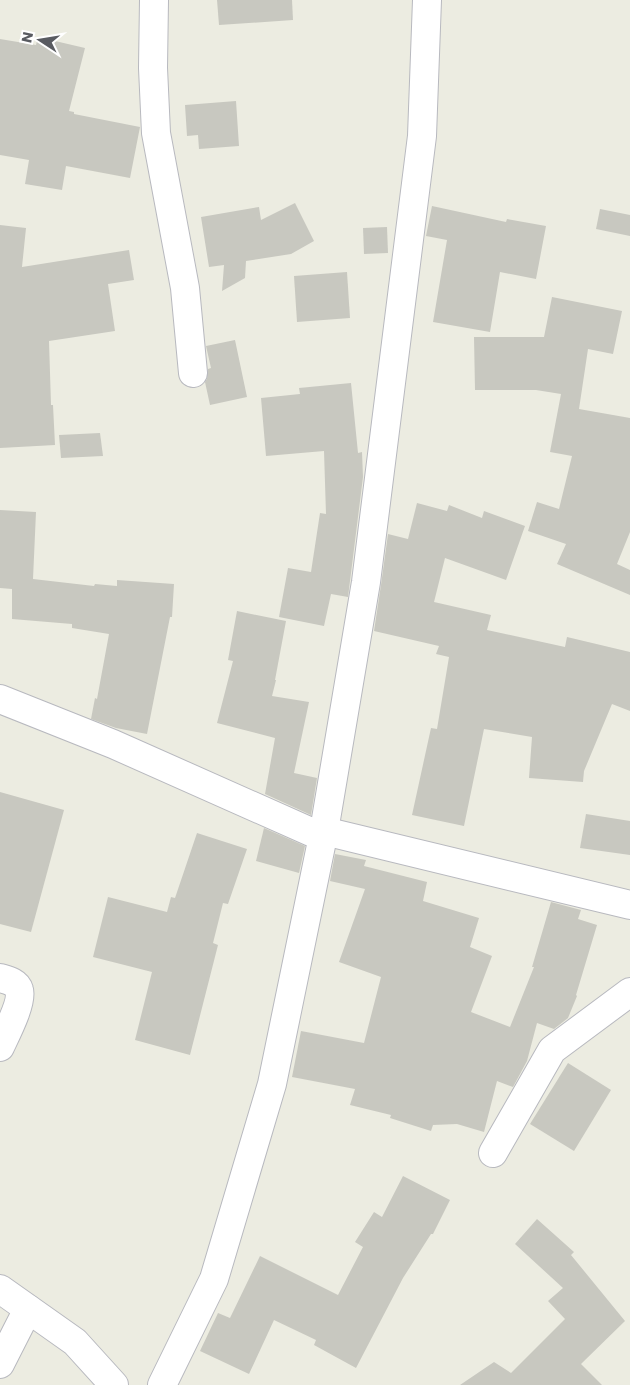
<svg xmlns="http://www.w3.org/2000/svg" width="630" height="1385" viewBox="0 0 630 1385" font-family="Poppins,sans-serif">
	<rect width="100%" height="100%" fill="#ecece1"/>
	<g fill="#c8c8c0">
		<polygon points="217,0 292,0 293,20 219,25"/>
		<polygon points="38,37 85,48 69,111 74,112 74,114 140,127 130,178 66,166 62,190 25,184 29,160 0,155 0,39 36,45"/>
		<polygon points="236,101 239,146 199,149 198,135 187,136 185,105"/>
		<polygon points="295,203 314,241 291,254 246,261 245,278 222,291 224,265 209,267 201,217 259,207 261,220"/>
		<polygon points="432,206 506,222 507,219 546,226 536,279 500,272 490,332 433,322 447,240 426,236"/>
		<polygon points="600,209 630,215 630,236 596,229"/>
		<polygon points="0,225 26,228 22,267 129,250 134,280 108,284 115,331 49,341 51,405 53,405 55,445 0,448"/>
		<polygon points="387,227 388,253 364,254 363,228"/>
		<polygon points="347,272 350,318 297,322 294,276"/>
		<polygon points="552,297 622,311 613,354 588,349 579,409 630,418 630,532 617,564 630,570 630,595 557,564 566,544 528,531 537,502 559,509 572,456 550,452 561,394 536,390 475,390 474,337 544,337"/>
		<polygon points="235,340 247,397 210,405 205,382 207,379 208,369 211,368 206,346"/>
		<polygon points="351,383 358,453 362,452 363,477 348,597 331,594 324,626 279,617 288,568 311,572 320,513 326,514 324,451 266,456 261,398 300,394 299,388"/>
		<polygon points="100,433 103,456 61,458 59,435"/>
		<polygon points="417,503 447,511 449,505 482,518 484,511 525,526 506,580 445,558 434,602 491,615 487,630 565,647 567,637 630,652 630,711 612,704 584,771 583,782 529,778 532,737 484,729 464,826 412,815 431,728 437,729 449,657 436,654 439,646 374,631 381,585 388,534 408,539"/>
		<polygon points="0,510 36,512 33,579 94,586 95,584 117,586 117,580 174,584 172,617 170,617 147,734 116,728 91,719 95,698 97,699 109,634 72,628 72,624 12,619 12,589 0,588"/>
		<polygon points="237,611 286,621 275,680 276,680 272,696 309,702 294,773 317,778 311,815 265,794 275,738 217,723 233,661 228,660"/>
		<polygon points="0,792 64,810 31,932 0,924"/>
		<polygon points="586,814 630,821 630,855 580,848"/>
		<polygon points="264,828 305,846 299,873 256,861"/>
		<polygon points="197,833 247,849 228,904 223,903 213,943 218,945 190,1055 135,1040 152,972 93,957 108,897 167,912 171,897 175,898"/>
		<polygon points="335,854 366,860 364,866 427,882 423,901 479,918 470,947 492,956 471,1012 510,1027 534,967 532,967 551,902 581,910 578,919 597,925 576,995 577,996 568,1018 554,1029 537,1023 527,1061 513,1087 497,1081 484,1132 457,1124 433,1125 431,1131 390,1118 391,1115 350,1105 355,1089 292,1077 301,1031 364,1043 381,977 339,962 365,889 330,881"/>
		<polygon points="568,1063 611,1090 574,1151 530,1124"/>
		<polygon points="403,1176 450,1200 433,1234 431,1234 403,1278 356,1368 314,1345 316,1340 274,1320 249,1374 200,1351 218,1313 230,1318 260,1256 338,1295 363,1247 355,1242 374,1212 382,1217"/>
		<polygon points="537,1219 574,1252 571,1255 625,1321 581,1364 602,1385 460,1385 494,1362 511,1373 565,1319 548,1301 563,1288 515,1244"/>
	</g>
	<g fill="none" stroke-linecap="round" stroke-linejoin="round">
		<defs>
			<g id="street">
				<polyline points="154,0 153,68 156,133 185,288 193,373"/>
				<polyline points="0,699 113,744 311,832 324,831 630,905"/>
				<path d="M0 978C7 980 17 982 19 990 23 1002 5 1036 0 1047"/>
				<polyline points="493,1153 552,1050 630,992"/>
				<polyline points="0,1289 75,1342 114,1385"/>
				<polyline points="0,1364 28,1309"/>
				<polyline points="162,1385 214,1279 272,1084 324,831 366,582 422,136 427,0"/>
			</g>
		</defs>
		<use href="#street" stroke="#b8b9bf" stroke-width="30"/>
		<use href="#street" stroke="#fff" stroke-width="28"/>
	</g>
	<g transform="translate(40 40) rotate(282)" stroke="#ffffff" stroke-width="4" paint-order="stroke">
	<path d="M0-4L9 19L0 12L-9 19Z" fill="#595b61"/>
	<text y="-8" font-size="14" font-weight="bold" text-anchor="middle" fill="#595b61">N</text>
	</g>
</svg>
